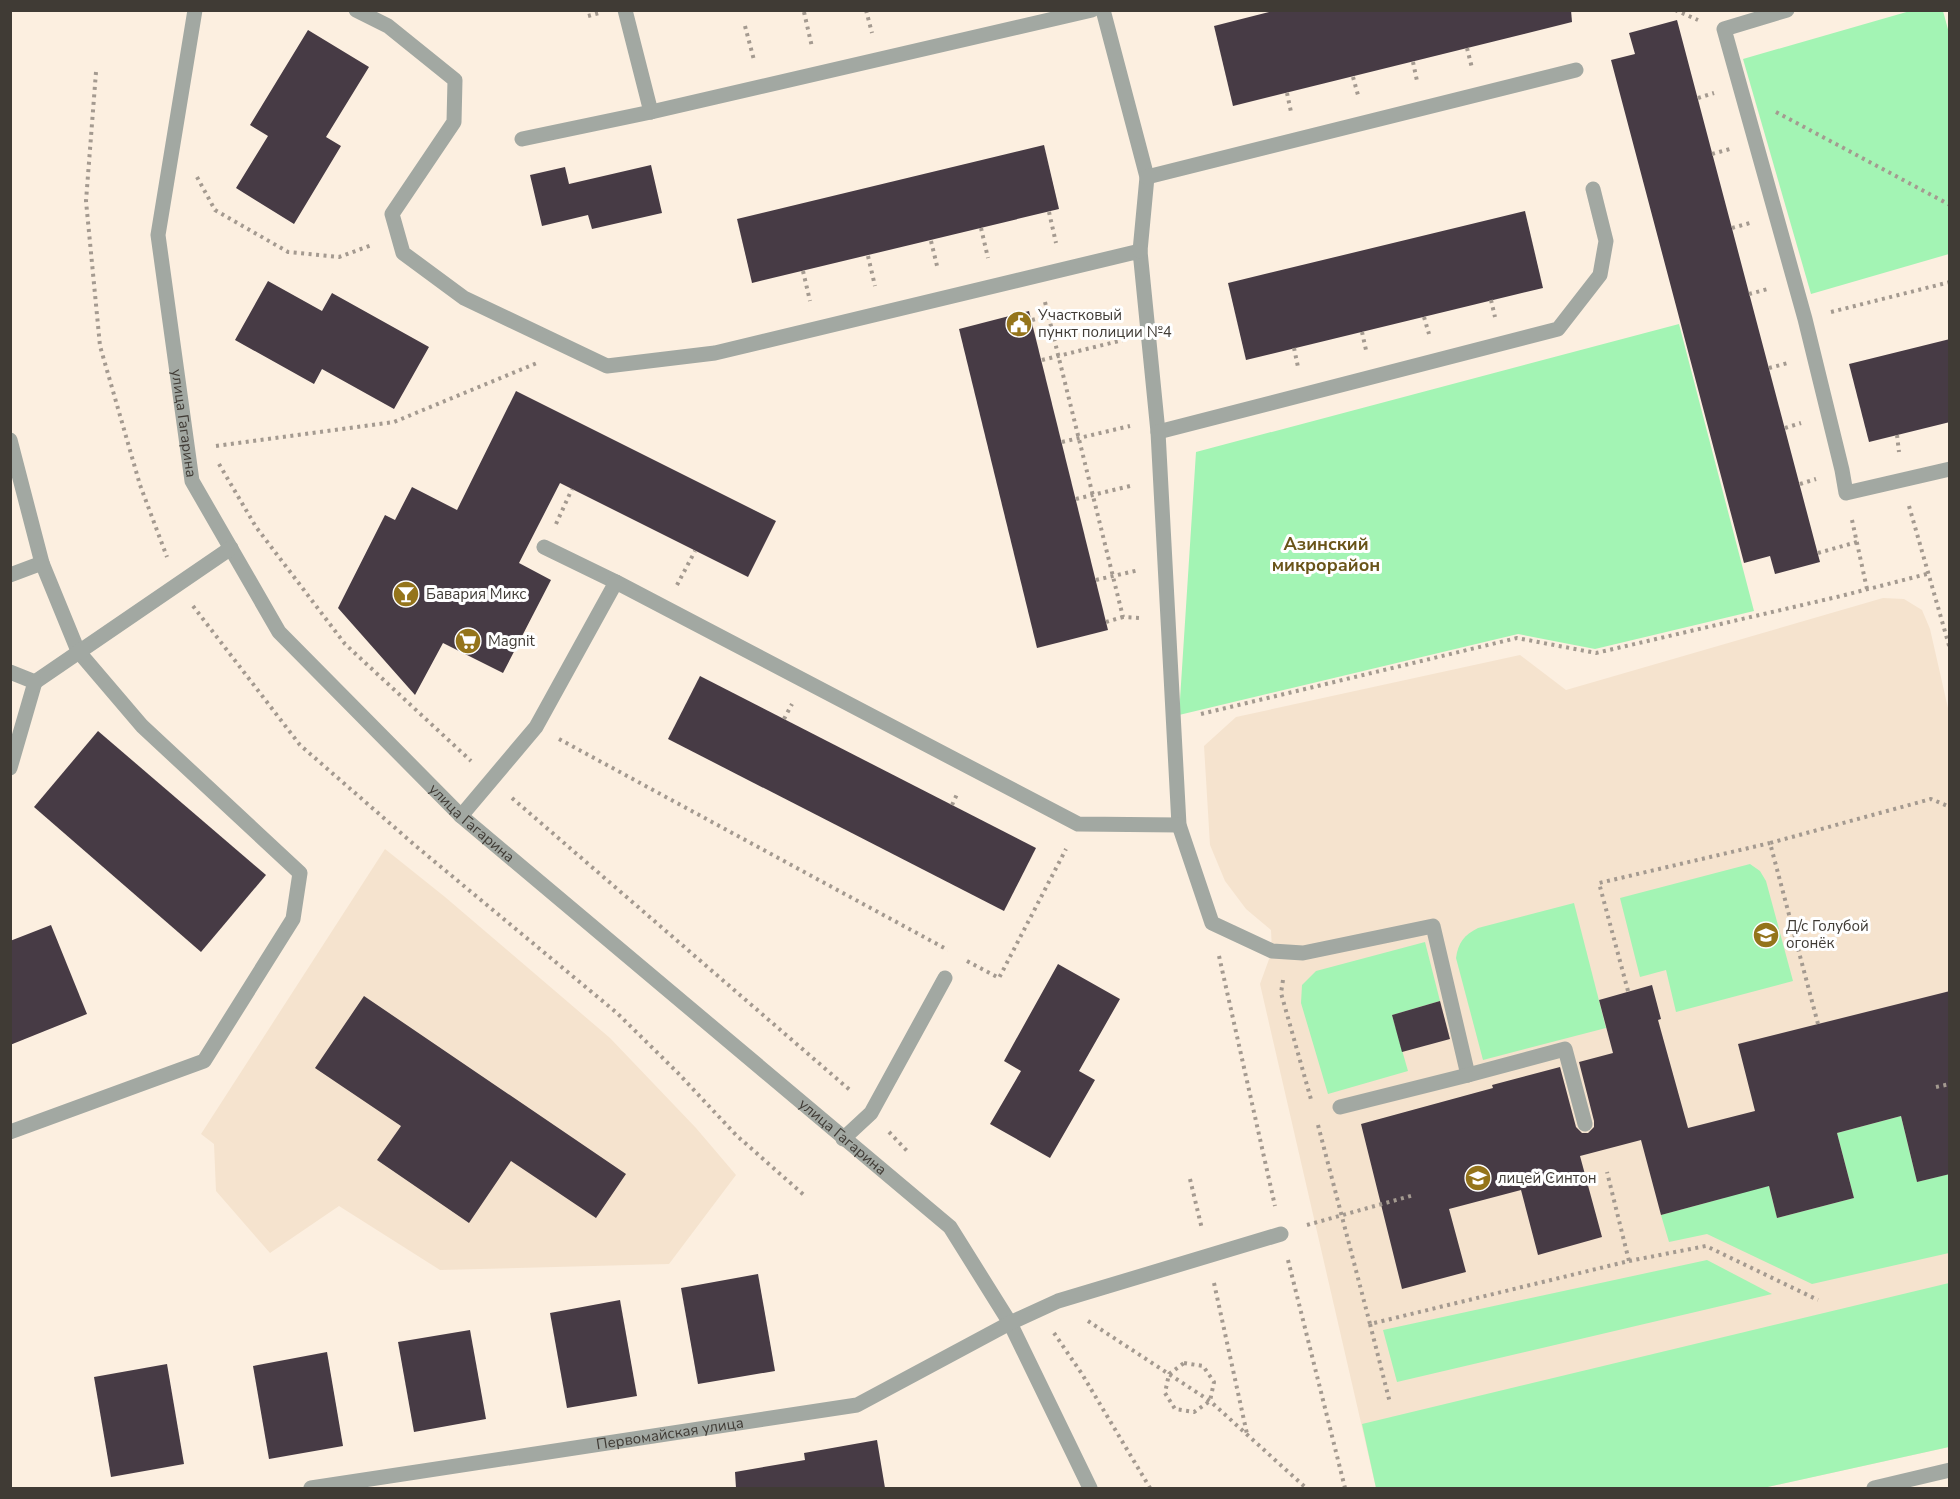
<svg xmlns="http://www.w3.org/2000/svg" width="1960" height="1499" viewBox="0 0 1960 1499" font-family="'Nunito Sans',sans-serif">
	<rect width="100%" height="100%" fill="#fcefe0"/>
	<g fill="#f5e3ce">
		<polygon points="1883,598 1904,599 1922,610 1930,629 1950,717 1949,1447 1763,1488 1376,1488 1260,984 1272,951 1271,930 1246,909 1225,881 1210,845 1204,746 1236,717 1520,655 1566,690"/>
		<polygon points="385,849 445,897 610,1038 696,1128 736,1175 669,1264 440,1270 339,1206 270,1253 216,1191 214,1144 201,1134"/>
	</g>
	<g fill="#a3f4b4">
		<polygon points="1910,11 1943,11 1949,33 1949,254 1811,294 1743,59"/>
		<polygon points="1679,324 1754,611 1595,649 1518,634 1179,715 1196,452"/>
		<polygon points="1750,864 1760,871 1766,881 1793,981 1676,1012 1666,970 1640,977 1620,898"/>
		<path d="M1574 903 1606 1028 1483 1060 1456 958C1458 943 1464 935 1478 928Z"/>
		<polygon points="1425,942 1440,1001 1392,1015 1408,1071 1328,1094 1301,1003 1302,985 1316,971"/>
		<polygon points="1901,1116 1917,1182 1949,1174 1949,1253 1812,1284 1707,1234 1669,1242 1661,1215 1724,1198 1758,1144 1777,1218 1854,1198 1837,1133"/>
		<polygon points="1707,1260 1772,1294 1397,1382 1383,1330"/>
		<polygon points="1949,1283 1949,1447 1763,1488 1376,1488 1362,1424"/>
	</g>
	<g fill="#473b45">
		<polygon points="1277,10 1571,10 1572,22 1233,106 1214,26"/>
		<polygon points="1677,20 1820,562 1775,574 1770,556 1744,563 1611,60 1635,54 1629,33"/>
		<polygon points="308,30 369,67 326,137 341,146 294,224 236,188 268,136 250,125"/>
		<polygon points="1044,145 1059,209 752,283 737,219"/>
		<polygon points="651,165 662,213 592,229 588,215 542,226 530,175 565,167 569,184"/>
		<polygon points="1525,211 1543,288 1246,360 1228,283"/>
		<polygon points="268,281 322,311 332,293 429,347 394,409 322,369 314,384 235,340"/>
		<polygon points="1029,311 1108,630 1037,648 959,329"/>
		<polygon points="1950,339 1950,422 1869,442 1849,364"/>
		<polygon points="516,391 776,521 748,577 560,483 519,563 551,580 503,673 443,643 415,695 338,608 385,515 395,520 412,487 457,510"/>
		<polygon points="700,676 1036,848 1004,911 668,739"/>
		<polygon points="98,731 266,875 201,952 34,807"/>
		<polygon points="51,925 87,1014 10,1045 10,941"/>
		<polygon points="1058,964 1120,999 1079,1071 1095,1080 1050,1158 990,1124 1021,1071 1004,1061"/>
		<polygon points="1652,985 1661,1019 1658,1020 1688,1128 1755,1111 1738,1044 1950,991 1950,1174 1917,1182 1901,1116 1837,1133 1854,1198 1777,1218 1769,1186 1661,1215 1641,1140 1580,1156 1602,1237 1538,1255 1521,1190 1449,1209 1466,1272 1402,1289 1361,1124 1493,1088 1492,1085 1560,1067 1576,1127 1582,1133 1588,1133 1594,1127 1594,1121 1579,1062 1613,1053 1599,1000"/>
		<polygon points="364,996 626,1174 596,1218 511,1161 469,1223 377,1160 401,1126 315,1068"/>
		<polygon points="1440,1001 1450,1039 1402,1052 1392,1015"/>
		<polygon points="758,1274 775,1371 698,1384 681,1288"/>
		<polygon points="620,1300 637,1396 567,1408 550,1313"/>
		<polygon points="470,1330 486,1419 414,1432 398,1342"/>
		<polygon points="327,1352 343,1446 269,1459 253,1366"/>
		<polygon points="167,1364 184,1464 111,1477 94,1377"/>
		<polygon points="877,1440 885,1488 736,1488 735,1472 805,1460 804,1453"/>
	</g>
	<g fill="none" stroke-linecap="round" stroke-linejoin="round">
		<g stroke="#a49a90" stroke-width="4" stroke-dasharray="3 4.5" stroke-linecap="butt">
			<polyline points="866,10 872,33"/>
			<polyline points="1675,10 1698,20"/>
			<polyline points="804,12 812,47"/>
			<polyline points="588,16 599,13"/>
			<polyline points="745,26 754,60"/>
			<polyline points="1467,48 1472,68"/>
			<polyline points="1413,62 1417,81"/>
			<polyline points="96,72 86,201 100,346 140,485 167,557"/>
			<polyline points="1353,77 1358,95"/>
			<polyline points="1287,93 1291,112"/>
			<polyline points="1698,98 1714,93"/>
			<polyline points="1776,112 1950,205"/>
			<polyline points="1712,154 1730,149"/>
			<polyline points="197,177 215,210 288,252 339,257 372,245"/>
			<polyline points="1049,212 1056,243"/>
			<polyline points="981,228 988,258"/>
			<polyline points="1732,228 1750,223"/>
			<polyline points="931,241 938,270"/>
			<polyline points="868,256 875,286"/>
			<polyline points="803,271 810,301"/>
			<polyline points="1749,294 1768,289"/>
			<polyline points="1491,300 1495,317"/>
			<polyline points="1045,302 1123,617 1141,618"/>
			<polyline points="1831,312 1950,282"/>
			<polyline points="1424,317 1429,334"/>
			<polyline points="1032,320 1048,316"/>
			<polyline points="1362,332 1366,350"/>
			<polyline points="1294,348 1298,367"/>
			<polyline points="1042,360 1123,340"/>
			<polyline points="1769,368 1788,363"/>
			<polyline points="1785,428 1801,423"/>
			<polyline points="1897,435 1899,452"/>
			<polyline points="1062,442 1130,426"/>
			<polyline points="216,446 394,422 537,363"/>
			<polyline points="219,464 256,527 345,644 471,761"/>
			<polyline points="1800,484 1816,479"/>
			<polyline points="1076,499 1134,485"/>
			<polyline points="1909,506 1950,649"/>
			<polyline points="1852,520 1867,589"/>
			<polyline points="556,524 572,489"/>
			<polyline points="1818,553 1857,542"/>
			<polyline points="1096,580 1139,570"/>
			<polyline points="677,585 695,551"/>
			<polyline points="193,606 300,745 417,847 617,1013 678,1073 736,1135 805,1196"/>
			<polyline points="1106,622 1123,617"/>
			<polyline points="1201,714 1517,638 1596,653 1841,596 1927,574"/>
			<polyline points="784,719 792,704"/>
			<polyline points="559,739 948,950"/>
			<polyline points="512,798 851,1091"/>
			<polyline points="952,805 958,792"/>
			<polyline points="1219,956 1275,1206"/>
			<polyline points="967,961 999,978 1066,849"/>
			<polyline points="1283,980 1281,993 1312,1103"/>
			<polyline points="1628,991 1599,883 1770,843"/>
			<polyline points="1818,1024 1770,843 1931,799 1950,807"/>
			<polyline points="1936,1087 1950,1084"/>
			<polyline points="1318,1125 1370,1324 1629,1261 1607,1172"/>
			<polyline points="889,1132 909,1153"/>
			<polyline points="1190,1179 1202,1229"/>
			<polyline points="1307,1225 1414,1195"/>
			<polyline points="1288,1260 1345,1488"/>
			<polyline points="1629,1261 1706,1246 1818,1300"/>
			<polyline points="1214,1283 1247,1434"/>
			<polyline points="1088,1321 1210,1401 1306,1488"/>
			<polyline points="1370,1324 1390,1403"/>
			<polyline points="1054,1333 1082,1374 1150,1488"/>
			<polygon points="1184,1363 1203,1366 1214,1382 1210,1401 1194,1412 1175,1409 1165,1393 1169,1374"/>
		</g>
		<g stroke="#a2a8a2" stroke-width="15">
			<path id="s1" d="M195 10 158 235 192 481 279 632 461 816 950 1227 1010 1323 1090 1488"/>
			<polyline points="356,10 388,26 455,80 454,122 392,214 403,253 464,298 607,366 715,353 1140,251 1158,432 1179,825 1212,923 1272,951 1303,953 1433,926 1468,1075"/>
			<polyline points="625,10 651,112"/>
			<polyline points="1103,10 1147,177 1140,251"/>
			<polyline points="1787,10 1724,29 1805,319 1842,470 1846,493 1950,469"/>
			<polyline points="522,139 651,112 1092,10"/>
			<polyline points="1147,177 1576,70"/>
			<polyline points="1158,432 1558,329 1600,275 1606,241 1593,189"/>
			<polyline points="10,440 42,563"/>
			<polyline points="544,547 616,582"/>
			<polyline points="10,575 42,563 78,651 142,726 300,873 293,919 204,1061 10,1132"/>
			<polyline points="10,672 35,682 231,548"/>
			<polyline points="10,768 35,682"/>
			<polyline points="461,816 536,727 616,582 1078,824 1179,825"/>
			<polyline points="1340,1107 1468,1075 1565,1049 1585,1124"/>
			<polyline points="843,1139 871,1113 945,978"/>
			<path id="s2" d="M311 1488 857 1405 1010 1323 1058 1301 1281 1234"/>
			<polyline points="1874,1488 1950,1470"/>
		</g>
	</g>
	<defs>
		<symbol id="civic-disc" viewBox="-11 -11 22 22"><circle r="9.5" fill="#94741b" stroke="#fff"/><path d="M-.6-6.5H3V-4.5H.6V-3L4-1V1h2V6H-6V1h2V-1L-.6-3ZM-1.2 2.5V6h2.4V2.5Z" fill="#fff"/></symbol>
		<symbol id="bar-disc" viewBox="-11 -11 22 22"><circle r="9.5" fill="#94741b" stroke="#fff"/><path d="M-6-5H6L.8 .8V4.5H3.5V6h-7V4.5H-.8V.8Z" fill="#fff"/></symbol>
		<symbol id="supermarket-disc" viewBox="-11 -11 22 22"><circle r="9.5" fill="#94741b" stroke="#fff"/><path d="M-6-5.5h2.5l.6 2H6L4.5 2H-2.5L-4.4-4H-6ZM-1.5 3.2a1.3 1.3 0 1 0 .1 0ZM3 3.2a1.3 1.3 0 1 0 .1 0Z" fill="#fff"/></symbol>
		<symbol id="school-disc" viewBox="-11 -11 22 22"><circle r="9.5" fill="#94741b" stroke="#fff"/><path d="M0-5L7-2L0 1L-7-2ZM-4 1L0 2.5L4 1V4Q0 6-4 4Z" fill="#fff"/></symbol>
	</defs>
	<g fill-rule="evenodd">
		<use href="#civic-disc" x="1004" y="309" width="30" height="30"/>
		<use href="#bar-disc" x="391" y="579" width="30" height="30"/>
		<use href="#supermarket-disc" x="453" y="626" width="30" height="30"/>
		<use href="#school-disc" x="1751" y="920" width="30" height="30"/>
		<use href="#school-disc" x="1463" y="1163" width="30" height="30"/>
	</g>
	<g text-anchor="middle" stroke-width="6" stroke-linejoin="round" paint-order="stroke">
		<g font-size="15" fill="#403b35" stroke="#fff" text-anchor="start">
			<text x="1038" y="320">Участковый<tspan x="1038" dy="17">пункт полиции №4</tspan></text>
			<text x="426" y="599">Бавария Микс</text>
			<text x="488" y="646">Magnit</text>
			<text x="1786" y="931">Д/с Голубой<tspan x="1786" dy="17">огонёк</tspan></text>
			<text x="1498" y="1183">лицей Синтон</text>
		</g>
		<g font-size="15" fill="#403b35" stroke="#fff">
			<text dy="5" stroke="none"><textPath href="#s1" startOffset="418">улица Гагарина</textPath></text>
			<text dy="5" stroke="none"><textPath href="#s1" startOffset="922">улица Гагарина</textPath></text>
			<text dy="5" stroke="none"><textPath href="#s1" startOffset="1408">улица Гагарина</textPath></text>
			<text dy="5" stroke="none"><textPath href="#s2" startOffset="363">Первомайская улица</textPath></text>
		</g>
		<g font-size="18" font-weight="bold" fill="#6a5419" stroke="#fff">
			<text x="1326" y="550">Азинский<tspan x="1326" dy="21">микрорайон</tspan></text>
		</g>
	</g>
	<rect width="1960" height="1499" fill="none" stroke="#403b35" stroke-width="24"/>
</svg>
